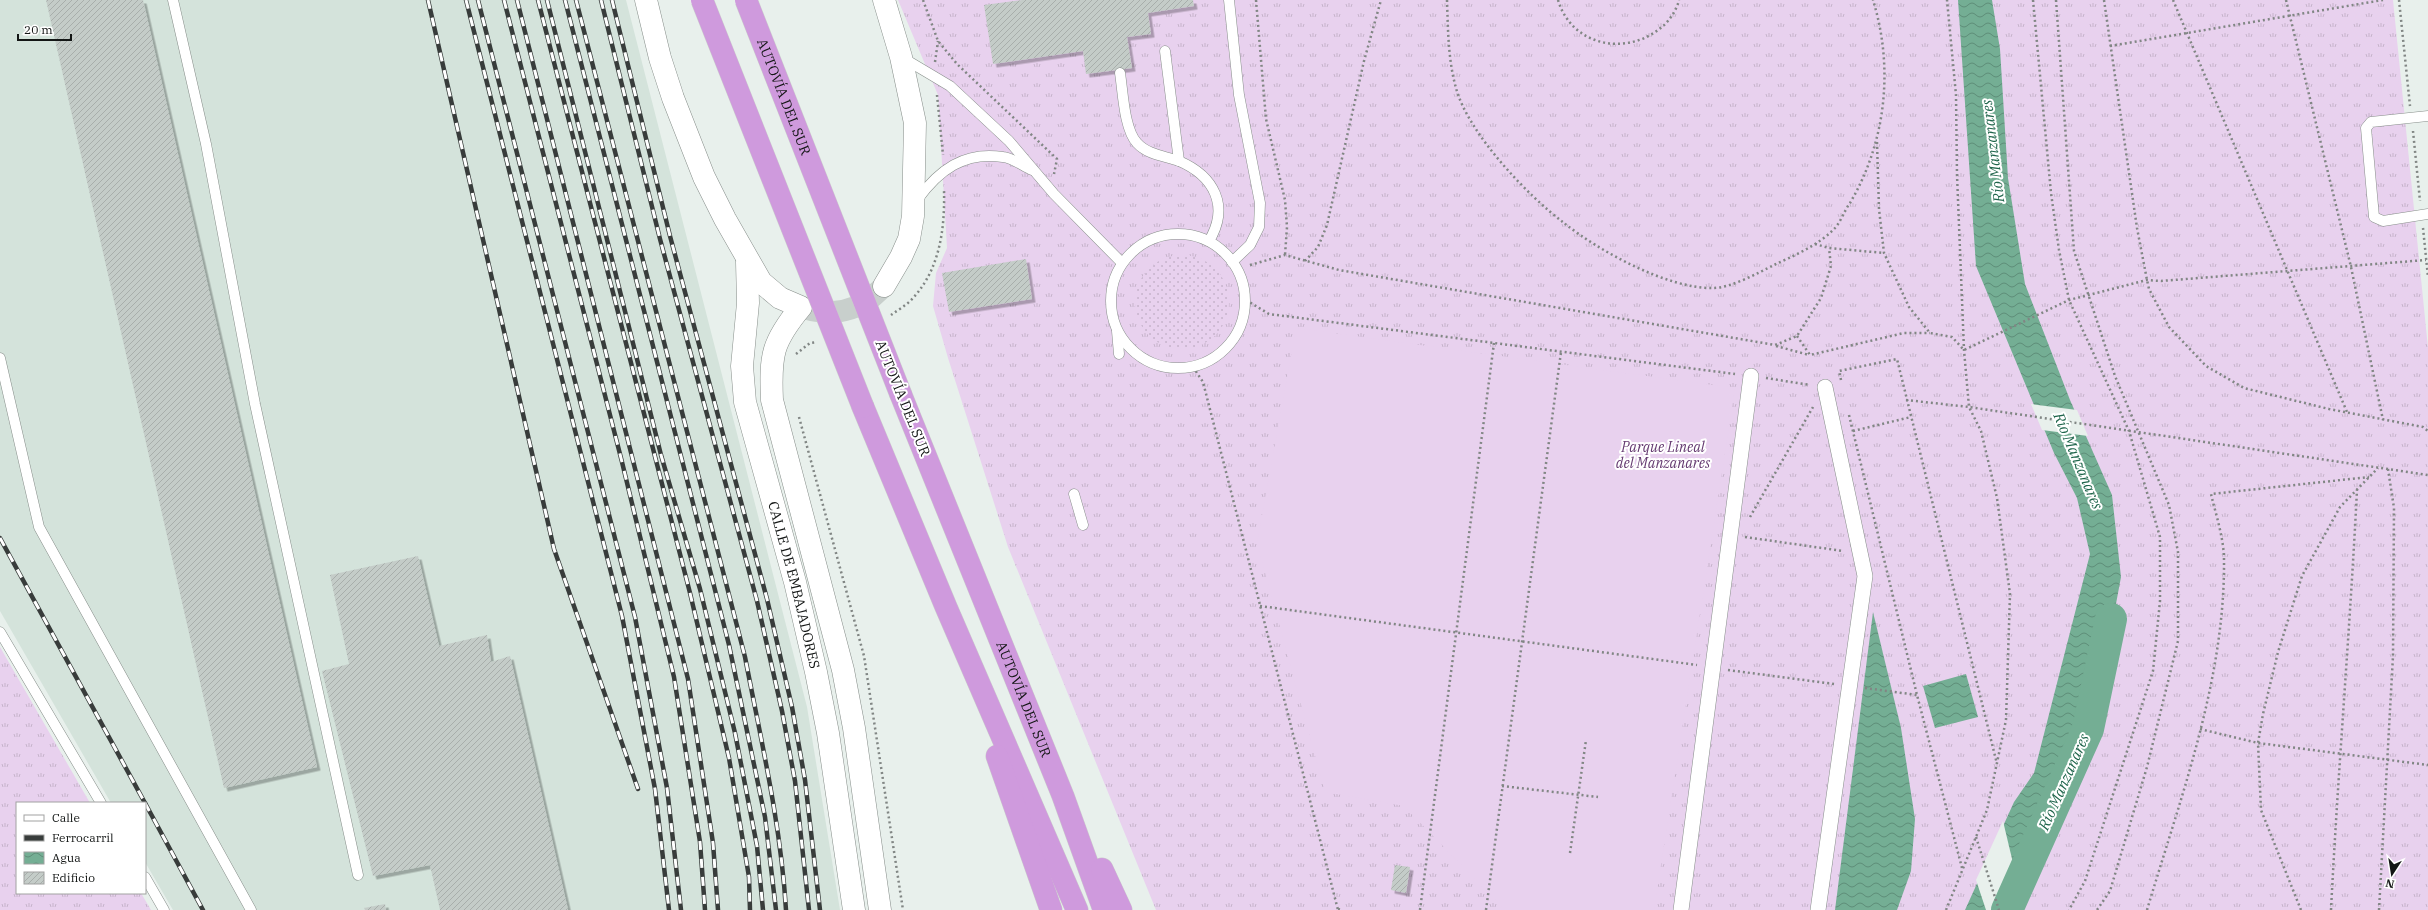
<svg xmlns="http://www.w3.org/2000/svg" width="2428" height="910" viewBox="0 0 2428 910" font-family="'IBM Plex Serif',serif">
	<defs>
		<pattern id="grass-tufts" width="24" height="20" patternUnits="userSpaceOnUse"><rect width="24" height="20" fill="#e8d1ee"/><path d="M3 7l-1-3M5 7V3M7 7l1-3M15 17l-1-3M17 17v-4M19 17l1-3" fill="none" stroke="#c6b3cb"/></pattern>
		<pattern id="garden-dots" width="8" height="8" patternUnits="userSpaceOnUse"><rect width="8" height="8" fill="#e8d1ee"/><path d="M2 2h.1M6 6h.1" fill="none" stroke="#c6b3cb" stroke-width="1.8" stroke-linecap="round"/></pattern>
		<pattern id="water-waves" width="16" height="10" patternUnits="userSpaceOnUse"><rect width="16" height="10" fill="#74ae94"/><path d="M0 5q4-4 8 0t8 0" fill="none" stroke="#5e8d78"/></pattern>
		<pattern id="building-hatch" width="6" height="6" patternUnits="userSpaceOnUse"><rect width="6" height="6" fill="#c4ccc8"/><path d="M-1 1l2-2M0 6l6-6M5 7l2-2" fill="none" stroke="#a8aeab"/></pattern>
		<filter id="shadow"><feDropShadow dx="3.5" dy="3.5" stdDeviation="0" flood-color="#0004"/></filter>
	</defs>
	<rect width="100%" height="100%" fill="#e8f0ec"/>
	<polygon fill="#d4e3db" points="0,0 626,0 807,707 840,910 173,910 145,862 145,803 111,803 0,611"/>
	<g fill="url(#grass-tufts)">
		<polygon points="898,0 2393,0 2428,348 2428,910 1156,910 1008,547 948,358 933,306 936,273 947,248 938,95"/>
		<polygon points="0,647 90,803 17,803 17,893 141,893 151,910 0,910"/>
	</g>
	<circle fill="url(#garden-dots)" cx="1182" cy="302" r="47"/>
	<polygon fill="#e8d1ee" points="1296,328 1735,388 1654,910 1505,910 1404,806 1325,792 1257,543"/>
	<g fill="url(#water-waves)">
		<polygon points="1958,0 1992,0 2000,49 2008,178 2025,284 2070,400 2112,495 2121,577 2110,636 2029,890 2018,910 1965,910 2014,802 2034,773 2090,554 2077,498 2054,453 1976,266"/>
		<polygon points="1873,612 1901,728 1915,819 1911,871 1897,910 1835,910"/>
		<polygon points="1966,674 1978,717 1935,728 1923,686"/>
	</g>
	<g fill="#e8f0ec">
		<polygon points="2031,404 2077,410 2088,436 2042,430"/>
		<polygon points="2003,821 2023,905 2020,910 1986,910 1976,880"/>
	</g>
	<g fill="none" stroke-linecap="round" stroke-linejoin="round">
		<polyline stroke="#74ae94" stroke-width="32" points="2007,910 2088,729 2111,619"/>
	</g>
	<g fill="url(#building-hatch)" filter="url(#shadow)">
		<polygon points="46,0 143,0 317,767 224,788"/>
		<polygon points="1022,0 1193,0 1194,6 1148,13 1151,34 1127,37 1132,68 1086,74 1083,51 993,64 984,5"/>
		<polygon points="1026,259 1032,299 949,312 942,273"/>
		<polygon points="418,556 439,646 487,635 491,662 510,656 568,910 440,910 430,865 373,876 322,671 349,664 330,575"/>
		<polygon points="1395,865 1410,867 1406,893 1391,890"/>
		<polygon points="385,904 386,910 365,910 364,908"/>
	</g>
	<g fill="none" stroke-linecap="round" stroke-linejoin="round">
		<path stroke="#c8cfcc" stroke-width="22" stroke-dasharray="22 11" stroke-linecap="butt" d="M801 307C833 318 861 311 884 286"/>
		<defs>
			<g id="service">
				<polyline points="173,0 206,144 255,404 358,875"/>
				<polyline points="1229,0 1239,95 1260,203 1259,227 1250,245 1232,262"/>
				<polyline points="1165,51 1179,161"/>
				<polyline points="903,58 950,86 1009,141 1054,194 1122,263"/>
				<path d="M1120 73C1123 92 1124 129 1137 143 1148 155 1165 156 1179 161 1214 176 1230 206 1209 241"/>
				<polyline points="2428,116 2371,122 2366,128 2374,217 2383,221 2428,214"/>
				<path d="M917 200C939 170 964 151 1003 157 1013 158 1023 166 1032 170"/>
				<circle cx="1178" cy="301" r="67"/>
				<polyline points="1117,331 1119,354"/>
				<polyline points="0,358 39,527 251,910"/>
				<polyline points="1074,494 1083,525"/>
				<polyline points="0,632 101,803"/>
				<polyline points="145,877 164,910"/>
			</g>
			<g id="pedestrian">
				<polyline points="1681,910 1751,376"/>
				<polyline points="1818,910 1865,576 1825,387"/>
			</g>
			<g id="secondary">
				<path d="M646 0 660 58 673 98 704 177 725 219 761 282 780 298 801 307C772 342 770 355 772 400L843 670 854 728 880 910"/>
				<path id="s1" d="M747 262 748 303 742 366 745 402 795 582 816 672 828 733 854 910"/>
				<polyline points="884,286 901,257 909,239 913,216 915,123 901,57 884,0"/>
			</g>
			<g id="motorway">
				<path id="s2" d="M901 395 1063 796 1104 910"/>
				<polyline points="863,407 946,607 1077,910"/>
				<polyline points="997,756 1051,910"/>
				<polyline points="1102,869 1121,910"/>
			</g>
		</defs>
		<use href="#service" stroke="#878e8a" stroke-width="11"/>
		<use href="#pedestrian" stroke="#878e8a" stroke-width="16"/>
		<use href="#secondary" stroke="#878e8a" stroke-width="23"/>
		<use href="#motorway" stroke="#cbcccc" stroke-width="23"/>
		<g stroke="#818684" stroke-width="2.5" stroke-dasharray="2 3" stroke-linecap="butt">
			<polyline points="923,0 938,41 957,64 1057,159 1054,174"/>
			<polyline points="1256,0 1266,119 1285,200 1287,227 1285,255"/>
			<path d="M1447 0C1448 29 1448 60 1456 88 1468 133 1527 195 1564 223 1599 251 1668 289 1713 288 1731 288 1758 273 1774 265 1793 256 1817 246 1833 230 1840 224 1844 211 1850 203 1886 142 1894 68 1873 0"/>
			<path d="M1558 0C1572 47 1628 57 1663 26 1670 20 1677 9 1679 0"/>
			<polyline points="2033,0 2051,193 2059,250 2069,300 2129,431 2160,537 2160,601 2153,671 2085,881 2069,910"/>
			<polyline points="2056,0 2074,251 2115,376 2169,505 2178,552 2178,641 2147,767 2110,891 2097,910"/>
			<polyline points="2104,0 2137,228 2147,280 2149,289 2169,327 2206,366 2244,388 2329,409 2423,427 2428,431"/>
			<polyline points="2173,0 2347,412"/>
			<polyline points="2286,0 2351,267 2383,420"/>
			<polyline points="2399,0 2410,106"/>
			<polyline points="2110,46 2383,0"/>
			<polyline points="935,62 938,41"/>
			<polyline points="937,95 943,155"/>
			<polyline points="2413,131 2420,201"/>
			<polyline points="1877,142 1879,209 1884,253 1909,307 1930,333 1952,337 1964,350 2069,300 2147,280 2161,281 2426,260"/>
			<polyline points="2423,228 2428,277"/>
			<polyline points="1815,244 1829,248 1884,253"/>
			<polyline points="1305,261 1318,247 1327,225 1364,61 1381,0"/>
			<polyline points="1250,265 1285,255 1339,270 1775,345 1797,336 1821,298 1831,266 1829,248"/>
			<polyline points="1246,300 1269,314 1735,374"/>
			<path d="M891 315C898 310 907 305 913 298 940 269 945 228 944 190"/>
			<polyline points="1797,336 1810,355 1904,333 1930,333"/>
			<polyline points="1776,346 1809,355"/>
			<polyline points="796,354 810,343 817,342"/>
			<polyline points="1193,367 1203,382 1338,910"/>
			<polyline points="1766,378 1810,385"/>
			<polyline points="1841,380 1839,371 1897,359 1997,764"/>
			<polyline points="1906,400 1969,407 2428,475"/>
			<polyline points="1849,415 1917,695 1962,868"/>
			<polyline points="799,417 864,656 903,910"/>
			<polyline points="1853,431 1911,417"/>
			<polyline points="1750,517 1813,407"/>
			<polyline points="1745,537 1843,551"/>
			<polyline points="1260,606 1697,665"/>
			<polyline points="1728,670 1834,684"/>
			<polyline points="1865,688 1917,695"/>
			<polyline points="2200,729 2258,743 2428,765"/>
			<polyline points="1502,786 1598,797"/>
			<polyline points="1976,837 1999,910"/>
			<polyline points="1570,853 1586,740"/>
			<polyline points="1338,909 1342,910"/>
			<polyline points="1420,910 1494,343"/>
			<polyline points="1486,910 1561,352"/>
			<polyline points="1946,910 1987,810 2006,720 2010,594 1997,498 1981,431 1969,407 1964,350 1957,175 1956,95 1947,0"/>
			<path d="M2147 910C2181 796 2225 680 2224 560 2224 539 2216 515 2211 494L2369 477"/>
			<polyline points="2301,910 2261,810 2258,743 2263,714 2278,652 2302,576 2340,507 2378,468"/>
			<path d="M2331 910C2338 770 2350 630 2357 490"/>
			<polyline points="2379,910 2393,656 2394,508 2388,469"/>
		</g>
		<use href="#service" stroke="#fff" stroke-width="10"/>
		<use href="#pedestrian" stroke="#fff" stroke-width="15"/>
		<use href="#secondary" stroke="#fff" stroke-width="22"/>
		<use href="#motorway" stroke="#cf9add" stroke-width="22"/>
		<defs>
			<g id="rail">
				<polyline points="428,0 554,549 638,789"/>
				<polyline points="466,0 622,616 655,789 669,910"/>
				<polyline points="478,0 635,617 667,788 681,910"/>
				<polyline points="504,0 622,462 674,677 700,842 705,910"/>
				<polyline points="517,0 688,679 713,843 718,910"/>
				<polyline points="538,0 690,593 729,758 749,877 750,910"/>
				<polyline points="547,0 661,455 700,589 735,733 757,846 763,910"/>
				<polyline points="565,0 729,645 765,817 776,910"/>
				<path d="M576 0 745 657C761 740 781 825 786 910"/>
				<polyline points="601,0 660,239 757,601 782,711 795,781 809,910"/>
				<polyline points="612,0 670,236 767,599 792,707 805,780 820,910"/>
				<polyline points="0,538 145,803"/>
				<polyline points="145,803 203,910"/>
			</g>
		</defs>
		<use href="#rail" stroke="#383c3b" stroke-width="4.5"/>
		<use href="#rail" stroke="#fff" stroke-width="3" stroke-dasharray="9" stroke-linecap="butt"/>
		<defs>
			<g id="motorway-bridge">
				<polyline points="702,0 863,407"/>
				<path id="s3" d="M746 0 901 395"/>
			</g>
		</defs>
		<use href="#motorway-bridge" stroke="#cbcccc" stroke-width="23" stroke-linecap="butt"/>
		<use href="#motorway-bridge" stroke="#cf9add" stroke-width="22"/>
	</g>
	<g text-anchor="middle" stroke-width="4" stroke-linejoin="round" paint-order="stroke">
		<g font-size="14" fill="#131615" stroke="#fff">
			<text dy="5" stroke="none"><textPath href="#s3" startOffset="104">AUTOVÍA DEL SUR</textPath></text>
			<text transform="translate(903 398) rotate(68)" y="5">AUTOVÍA DEL SUR</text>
			<text dy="5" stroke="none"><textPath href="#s1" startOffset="330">CALLE DE EMBAJADORES</textPath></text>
			<text dy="5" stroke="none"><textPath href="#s2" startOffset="328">AUTOVÍA DEL SUR</textPath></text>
		</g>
		<g font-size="14" font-style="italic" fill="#653a71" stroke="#fff">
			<text x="1663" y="452">Parque Lineal<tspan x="1663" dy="16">del Manzanares</tspan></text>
		</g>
		<g font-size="15" font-style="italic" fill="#1f654b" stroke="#fff">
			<text transform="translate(1993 151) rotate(-97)" y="5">Río Manzanares</text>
			<text transform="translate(2078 461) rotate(67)" y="5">Río Manzanares</text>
			<text transform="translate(2064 782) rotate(-66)" y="5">Río Manzanares</text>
		</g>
	</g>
	<rect x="16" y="802" width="130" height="92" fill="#ffffff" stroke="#a1a2a1"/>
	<rect x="24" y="815" width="20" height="6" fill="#ffffff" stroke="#a1a2a1"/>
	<text x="52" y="822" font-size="12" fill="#131615">Calle</text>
	<rect x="24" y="835" width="20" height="6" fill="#383c3b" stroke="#a1a2a1"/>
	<text x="52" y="842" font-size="12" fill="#131615">Ferrocarril</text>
	<rect x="24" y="852" width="20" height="12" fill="url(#water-waves)" stroke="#a1a2a1"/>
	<text x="52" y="862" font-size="12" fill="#131615">Agua</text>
	<rect x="24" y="872" width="20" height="12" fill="url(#building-hatch)" stroke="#a1a2a1"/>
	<text x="52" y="882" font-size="12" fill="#131615">Edificio</text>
	<g transform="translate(2392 874) rotate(192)" stroke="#ffffff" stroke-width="3" paint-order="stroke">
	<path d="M0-3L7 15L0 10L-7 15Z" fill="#131615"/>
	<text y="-6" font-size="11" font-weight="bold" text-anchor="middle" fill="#131615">N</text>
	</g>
	<path d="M18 34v6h53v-6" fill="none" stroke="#131615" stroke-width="2"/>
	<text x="24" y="34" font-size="12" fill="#131615" stroke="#ffffff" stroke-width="3" paint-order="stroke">20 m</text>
</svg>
